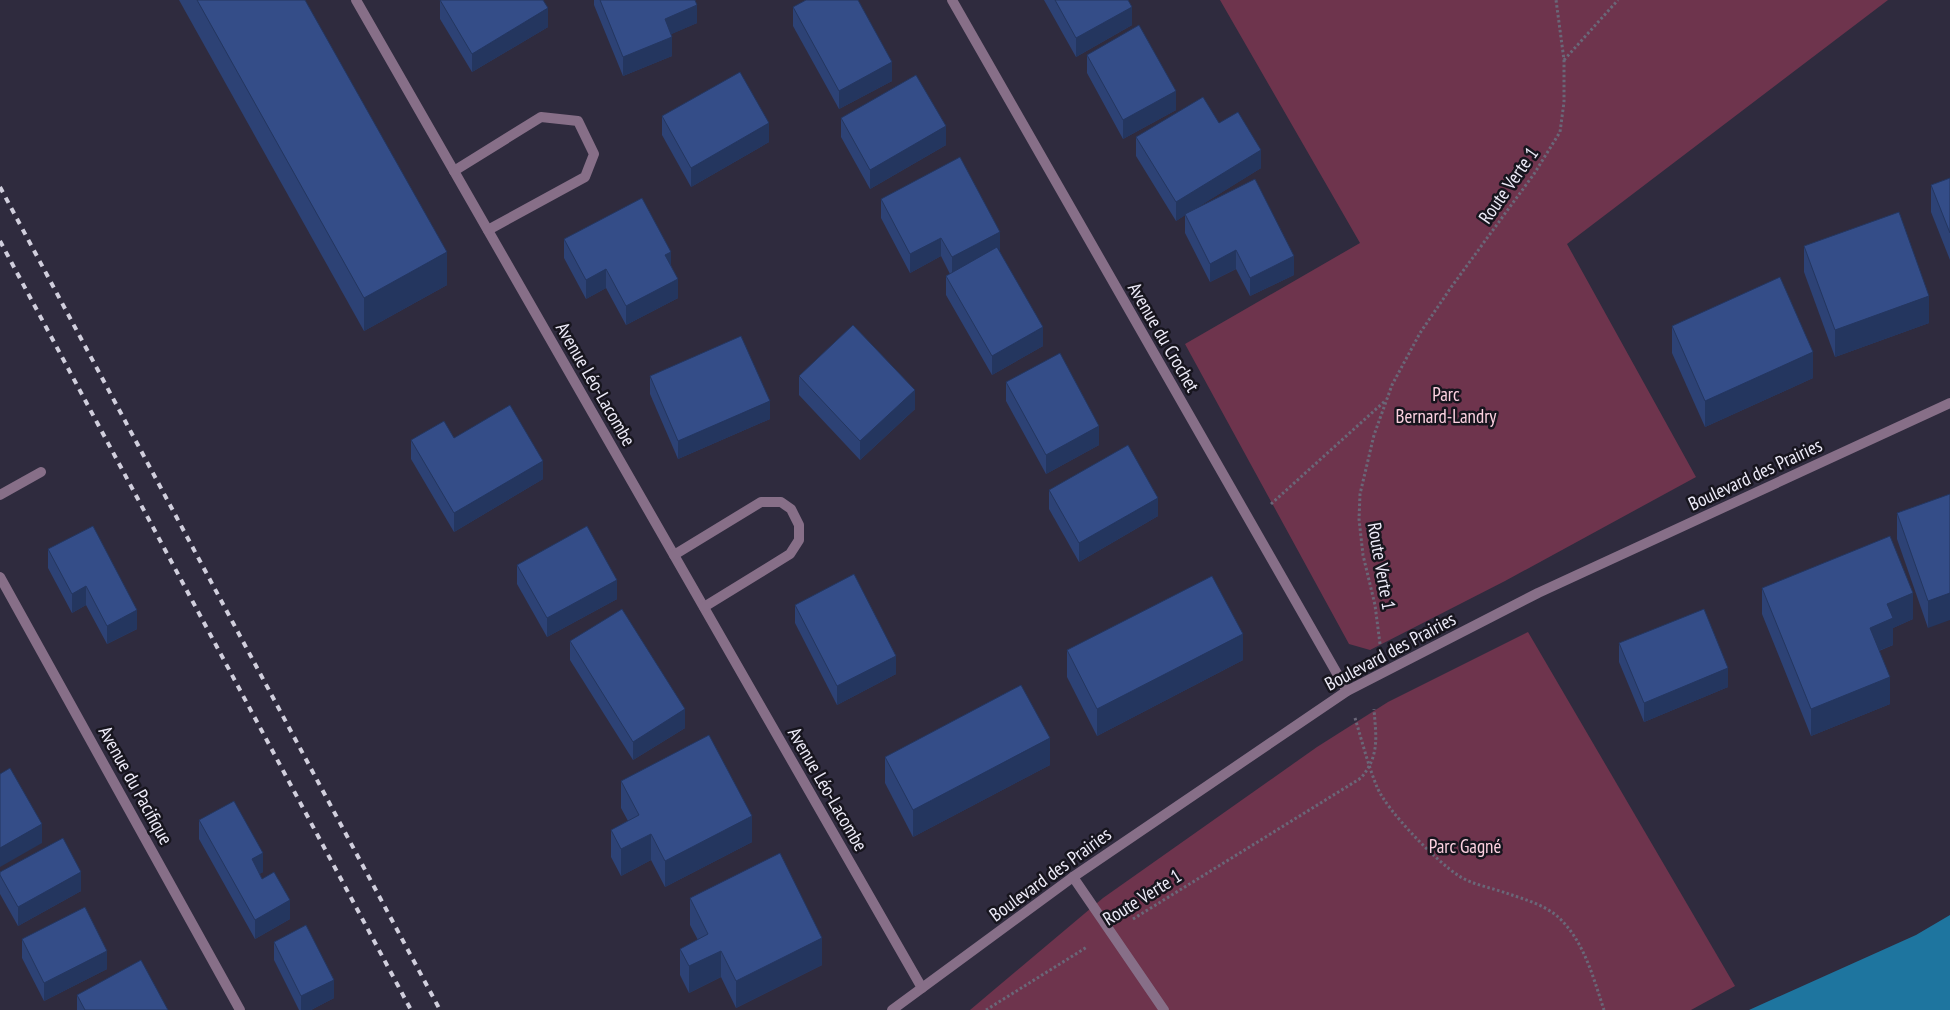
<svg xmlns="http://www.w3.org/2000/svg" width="1950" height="1010" viewBox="0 0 1950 1010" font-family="'PT Sans Narrow',sans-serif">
	<rect width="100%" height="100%" fill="#2f2b3e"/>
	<g fill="#6e344d">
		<polygon points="1220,0 1888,0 1567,244 1696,477 1505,581 1370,650 1349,644 1185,344 1360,243"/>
		<polygon points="1528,632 1735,986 1691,1010 970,1010 1103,898 1317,747 1388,702"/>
	</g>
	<polygon fill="#1e759f" points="1950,915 1950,1010 1749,1010 1916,935"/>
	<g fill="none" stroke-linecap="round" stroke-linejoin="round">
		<g stroke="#6a6778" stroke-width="3" stroke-dasharray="2.5 2.5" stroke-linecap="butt">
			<polyline points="1564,60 1618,0"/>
			<polyline points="1271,504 1385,401"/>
			<polyline points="1380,644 1375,605 1363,555 1359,519 1360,494 1374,435 1392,385 1420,333 1452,286 1534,174 1560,132 1564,102 1564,60 1556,0"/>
			<path d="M1355 718C1362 741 1368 765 1377 787 1387 811 1436 861 1459 876 1473 885 1493 888 1509 894 1524 899 1544 905 1557 916 1584 940 1593 977 1604 1010"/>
			<path d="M1133 919 1361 778C1380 755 1376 737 1374 709"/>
			<polyline points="986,1010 1087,947"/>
		</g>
		<g stroke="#876f88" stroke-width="10">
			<polyline points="0,495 41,472"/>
			<polyline points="1073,877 1164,1010"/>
		</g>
		<g stroke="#876f88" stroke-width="10">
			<polyline points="356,0 922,988"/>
			<polyline points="952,0 1347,691"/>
			<polyline points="454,171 541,117 578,121 594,154 585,177 488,230"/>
			<polyline points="674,555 761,502 781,502 791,509 799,525 799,540 790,554 704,607"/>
			<polyline points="0,577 240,1010"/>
		</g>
		<polyline stroke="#876f88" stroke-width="10" points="892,1010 1073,877 1347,691 1538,593 1950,403"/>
		<g stroke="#d1cfdd" stroke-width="4" stroke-dasharray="6 6" stroke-linecap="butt">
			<polyline points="0,187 440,1010"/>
			<polyline points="0,241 411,1010"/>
		</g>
	</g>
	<g fill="#2d4275">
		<polygon points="179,0 305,0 447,285 364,331"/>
		<polygon points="440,0 548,27 472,72 440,19"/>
		<polygon points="594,0 695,0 697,23 671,34 672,56 623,76 594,5"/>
		<polygon points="1044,0 1128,0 1132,25 1076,57"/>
		<polygon points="793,7 892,81 839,109 793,26"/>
		<polygon points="1087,55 1176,110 1123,139 1087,73"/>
		<polygon points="662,116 769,142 691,187 662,135"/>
		<polygon points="841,118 946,145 870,189 841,137"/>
		<polygon points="1219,123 1261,168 1193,210 1294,275 1250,296 1236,269 1210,282 1185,233 1185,215 1176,221 1136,156 1136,137"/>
		<polygon points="1950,178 1950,260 1931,212 1931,185"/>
		<polygon points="881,199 999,250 1043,346 992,375 946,295 946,276 950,274 941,256 910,273 881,218"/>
		<polygon points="564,239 671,265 678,298 626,325 606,288 586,299 564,258"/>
		<polygon points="1804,246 1929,323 1835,357 1804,272"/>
		<polygon points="1672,326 1813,378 1705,427 1672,353"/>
		<polygon points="650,376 770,419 678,459 650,394"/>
		<polygon points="799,376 915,409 860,460 799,395"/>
		<polygon points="1006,382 1099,445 1046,474 1006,401"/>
		<polygon points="411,440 543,479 454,532 411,459"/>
		<polygon points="1049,490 1158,516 1079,562 1049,509"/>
		<polygon points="1950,494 1928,628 1897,539 1897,513"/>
		<polygon points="48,549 137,629 107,644 86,605 72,613 48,568"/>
		<polygon points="517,565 617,599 547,637 517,584"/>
		<polygon points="1762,588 1913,619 1893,628 1893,645 1879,651 1890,704 1811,736 1762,614"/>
		<polygon points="795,605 896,674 837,705 795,623"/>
		<polygon points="570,641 685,728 633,760 570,660"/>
		<polygon points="1619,643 1728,687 1644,722 1619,662"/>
		<polygon points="1067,650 1243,660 1097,736 1067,677"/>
		<polygon points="885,757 1050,765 913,837 885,783"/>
		<polygon points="621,781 752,842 665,887 651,860 621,876 611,857 611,830 628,821 621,808"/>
		<polygon points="199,820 263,872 259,874 262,879 290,919 255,939 199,839"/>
		<polygon points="0,872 81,891 18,926 0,894"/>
		<polygon points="690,898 822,965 736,1008 721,977 689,993 680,975 680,949 698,940 690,925"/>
		<polygon points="22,939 107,969 44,1001 22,958"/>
		<polygon points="274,942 334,998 311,1010 299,1010 274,960"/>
		<polygon points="77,995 168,1010 77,1010"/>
	</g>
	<g fill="#24365f">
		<polygon points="697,5 697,23 665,37 665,19"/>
		<polygon points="1132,7 1132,25 1076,57 1076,38"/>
		<polygon points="548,8 548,27 472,72 472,54"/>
		<polygon points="672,37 672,56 623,76 623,57"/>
		<polygon points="892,62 892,81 839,109 839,91"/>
		<polygon points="1176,91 1176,110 1123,139 1123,120"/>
		<polygon points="769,123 769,142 691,187 691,168"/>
		<polygon points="946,126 946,145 870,189 870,170"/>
		<polygon points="1261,150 1261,168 1176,221 1176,202"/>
		<polygon points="1000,232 1000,250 952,276 952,257"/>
		<polygon points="941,238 941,256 910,273 910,254"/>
		<polygon points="1236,250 1236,269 1210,282 1210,264"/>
		<polygon points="447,252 447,285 364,331 364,298"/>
		<polygon points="671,252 671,271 665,255"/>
		<polygon points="1294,256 1294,275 1250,296 1250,278"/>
		<polygon points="606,269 606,288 586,299 586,280"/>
		<polygon points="678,279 678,298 626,325 626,306"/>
		<polygon points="1929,296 1929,323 1835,357 1835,330"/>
		<polygon points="1043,327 1043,346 992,375 992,356"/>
		<polygon points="1813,352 1813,378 1705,427 1705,401"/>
		<polygon points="915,390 915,409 860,460 860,441"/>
		<polygon points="770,401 770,419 678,459 678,441"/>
		<polygon points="1099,426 1099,445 1046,474 1046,455"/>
		<polygon points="543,461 543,479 454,532 454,513"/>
		<polygon points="1158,498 1158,516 1079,562 1079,543"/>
		<polygon points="617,580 617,599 547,637 547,618"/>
		<polygon points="86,586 86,605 72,613 72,594"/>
		<polygon points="1913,593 1913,619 1893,628 1893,645 1870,654 1870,628 1887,604"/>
		<polygon points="1950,593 1950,620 1928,628 1928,601"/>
		<polygon points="137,610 137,629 107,644 107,626"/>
		<polygon points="1243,634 1243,660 1097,736 1097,709"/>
		<polygon points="896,656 896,674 837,705 837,686"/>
		<polygon points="1728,668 1728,687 1644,722 1644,703"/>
		<polygon points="1890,677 1890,704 1811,736 1811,709"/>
		<polygon points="685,709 685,728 633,760 633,742"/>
		<polygon points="1050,738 1050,765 913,837 913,810"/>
		<polygon points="752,816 752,842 665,887 665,861"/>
		<polygon points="42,824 42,843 0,867 0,848"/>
		<polygon points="651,834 651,860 621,876 621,849"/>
		<polygon points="263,853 263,872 252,878 252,859"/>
		<polygon points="81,872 81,891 18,926 18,907"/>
		<polygon points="290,900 290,919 255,939 255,920"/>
		<polygon points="822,938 822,965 736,1008 736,981"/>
		<polygon points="107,951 107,969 44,1001 44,983"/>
		<polygon points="721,951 721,977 689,993 689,966"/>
		<polygon points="334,980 334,998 311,1010 301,1010 301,996"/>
	</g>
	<g fill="#344d88" stroke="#24365f">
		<polygon points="197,0 305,0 447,252 364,298"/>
		<polygon points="440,0 543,0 548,8 472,54"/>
		<polygon points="600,0 695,0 697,5 665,19 672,37 623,57"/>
		<polygon points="806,0 858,0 892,62 839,91 793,7"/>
		<polygon points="1055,0 1128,0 1132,7 1076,38"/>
		<polygon points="1139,25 1176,91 1123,120 1087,55"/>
		<polygon points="740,72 769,123 691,168 662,116"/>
		<polygon points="916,75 946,126 870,170 841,118"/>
		<polygon points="1203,97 1219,123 1238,112 1261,150 1176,202 1136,137"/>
		<polygon points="960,157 1000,232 952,257 941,238 910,254 881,199"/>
		<polygon points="1950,178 1950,233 1931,185"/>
		<polygon points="1255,179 1294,256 1250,278 1236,250 1210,264 1185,214"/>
		<polygon points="642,198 671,252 665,255 678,279 626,306 606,269 586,280 564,239"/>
		<polygon points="1899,212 1929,296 1835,330 1804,246"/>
		<polygon points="997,247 1043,327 992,356 946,276"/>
		<polygon points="1780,277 1813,352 1705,401 1672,326"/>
		<polygon points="853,325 915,390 860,441 799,376"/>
		<polygon points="741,336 770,401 678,441 650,376"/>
		<polygon points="1060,353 1099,426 1046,455 1006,382"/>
		<polygon points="510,405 543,461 454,513 411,440 444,421 454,438"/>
		<polygon points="1128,445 1158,498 1079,543 1049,490"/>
		<polygon points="1950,494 1950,593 1928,601 1897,513"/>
		<polygon points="93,526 137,610 107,626 86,586 72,594 48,549"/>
		<polygon points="587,526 617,580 547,618 517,565"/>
		<polygon points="1890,536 1913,593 1887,604 1893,618 1870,628 1890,677 1811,709 1762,588"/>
		<polygon points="854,574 896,656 837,686 795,605"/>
		<polygon points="1212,576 1243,634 1097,709 1067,650"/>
		<polygon points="622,609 685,709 633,742 570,641"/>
		<polygon points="1704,609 1728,668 1644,703 1619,643"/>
		<polygon points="1021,685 1050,738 913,810 885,757"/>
		<polygon points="709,735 752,816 665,861 651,834 621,849 611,830 639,815 621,781"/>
		<polygon points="10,768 42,824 0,848 0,774"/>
		<polygon points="234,801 263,853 252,859 262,879 274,872 290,900 255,920 199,820"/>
		<polygon points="63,838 81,872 18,907 0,875 0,872"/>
		<polygon points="780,853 822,938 736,981 721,951 689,966 680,949 708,934 690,898"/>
		<polygon points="85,907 107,951 44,983 22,939"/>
		<polygon points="306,925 334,980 301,996 274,942"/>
		<polygon points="141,960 168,1010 85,1010 77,995"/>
	</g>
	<g text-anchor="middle" stroke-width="5" stroke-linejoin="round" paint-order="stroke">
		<g font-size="19" fill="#edebf8" stroke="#17151e">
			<text transform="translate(1508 185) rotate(-55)" y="7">Route Verte 1</text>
			<text transform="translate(1164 337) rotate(60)" y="7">Avenue du Crochet</text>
			<text transform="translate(596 384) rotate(60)" y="7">Avenue Léo-Lacombe</text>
			<text transform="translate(1755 474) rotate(-25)" y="7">Boulevard des Prairies</text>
			<text transform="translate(1382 566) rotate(80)" y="7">Route Verte 1</text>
			<text transform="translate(1390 651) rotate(-28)" y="7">Boulevard des Prairies</text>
			<text transform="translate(136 785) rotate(61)" y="7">Avenue du Pacifique</text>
			<text transform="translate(828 789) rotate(60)" y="7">Avenue Léo-Lacombe</text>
			<text transform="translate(1050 874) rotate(-36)" y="7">Boulevard des Prairies</text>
			<text transform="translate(1142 897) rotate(-32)" y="7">Route Verte 1</text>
		</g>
		<g font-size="19" fill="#fcd1e0" stroke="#17151e">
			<text x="1446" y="401">Parc<tspan x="1446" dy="22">Bernard-Landry</tspan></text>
			<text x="1465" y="853">Parc Gagné</text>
		</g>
	</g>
</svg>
